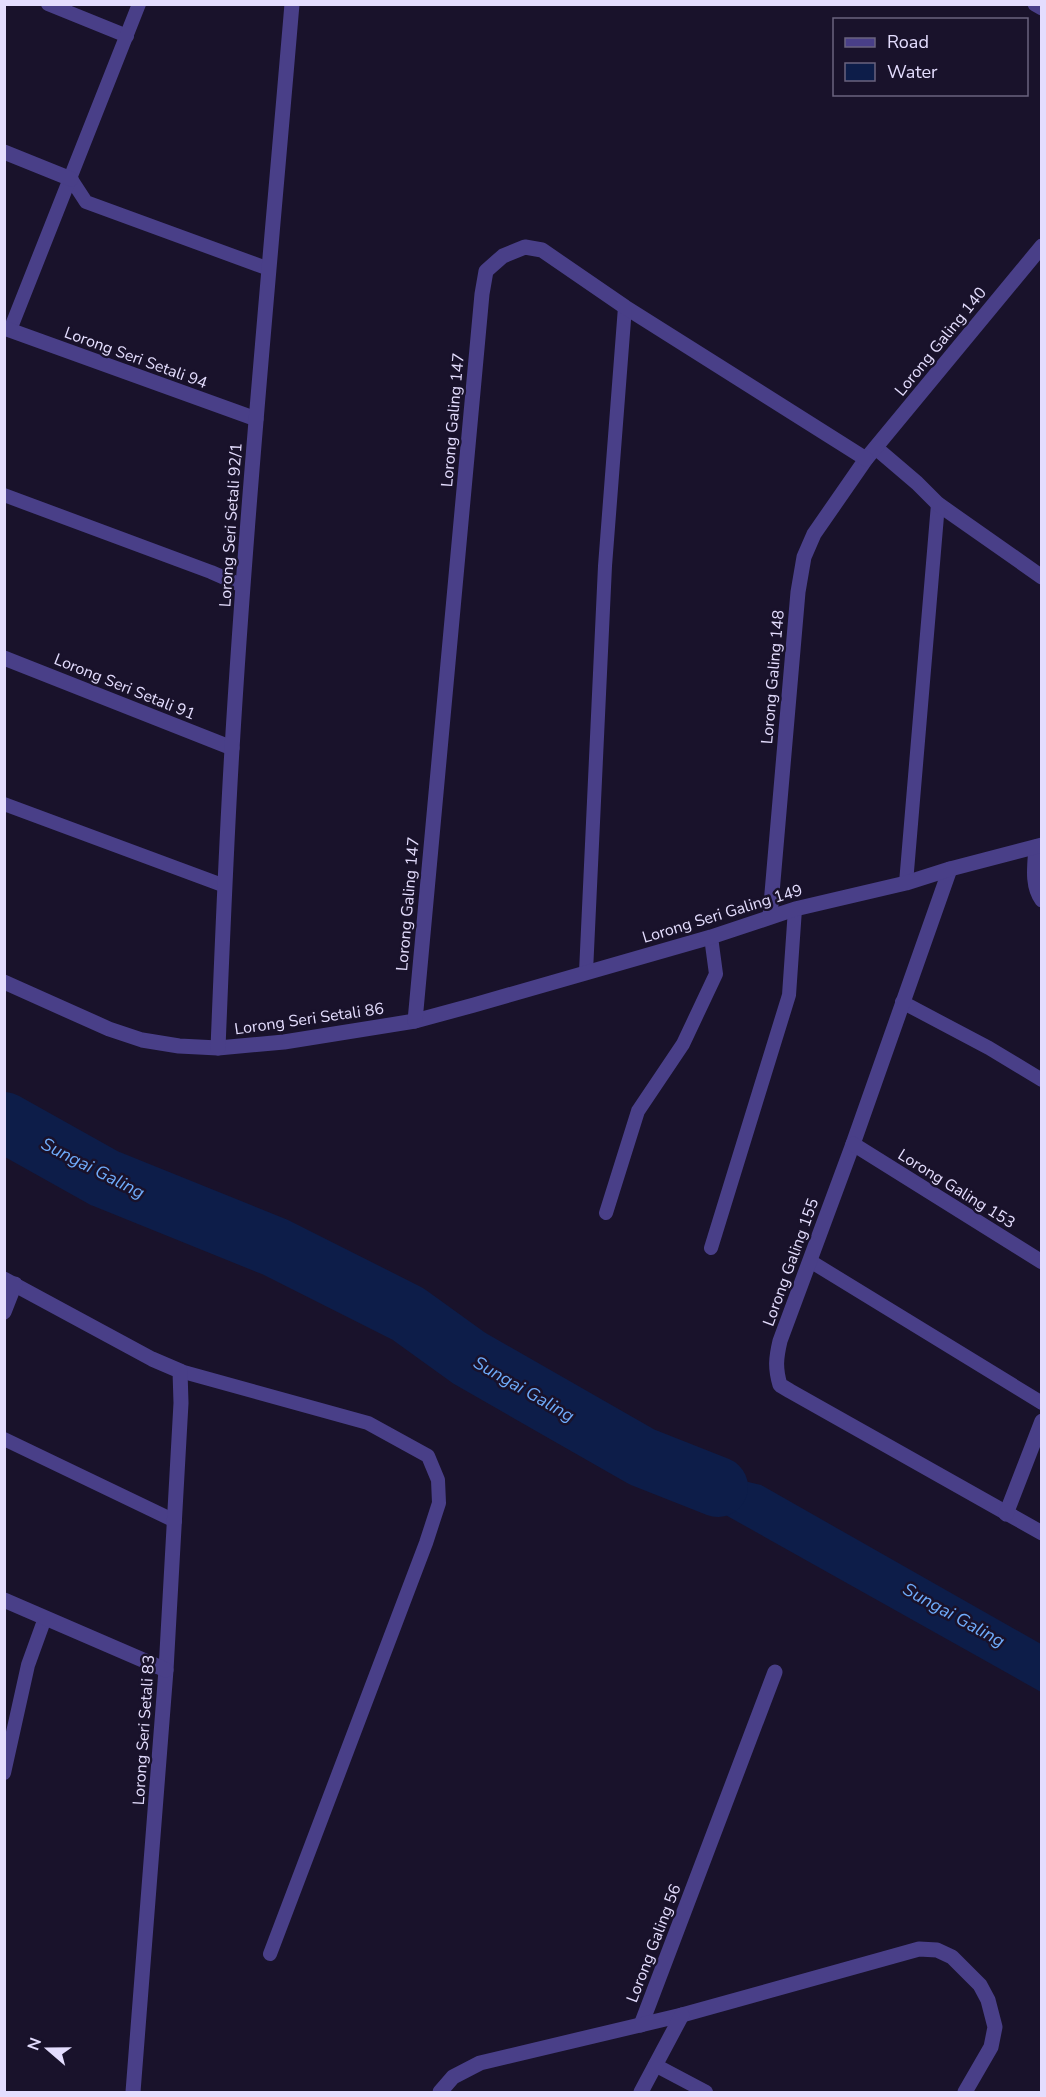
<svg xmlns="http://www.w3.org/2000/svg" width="1046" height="2097" viewBox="0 0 1046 2097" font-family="'Nunito Sans',sans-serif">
	<rect width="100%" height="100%" fill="#19122b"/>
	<polygon fill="#0d1d49" points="642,1457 761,1485 1041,1644 1041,1692 722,1513"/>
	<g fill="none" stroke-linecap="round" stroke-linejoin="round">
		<polyline stroke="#0d1d49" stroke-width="60" points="4,1122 104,1178 275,1247 408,1314 469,1358 642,1457 718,1487"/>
		<g stroke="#493f88" stroke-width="14">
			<polyline points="48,4 127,36"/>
			<polyline points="71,179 86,202 269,269"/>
			<polyline points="10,330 139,4"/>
			<polyline points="4,495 211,572 243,586"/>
			<polyline points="4,804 225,886"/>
			<polyline points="906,883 938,504"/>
			<polyline points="586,972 605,566 625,307"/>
			<polyline points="902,1002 989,1048 1042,1080"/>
			<polyline points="606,1213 638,1111 683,1044 716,974 711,937"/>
			<polyline points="711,1248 789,995 795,909"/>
			<polyline points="810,1261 1042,1403"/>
			<polyline points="180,1371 368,1423 428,1456 438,1480 439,1503 426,1543 270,1954"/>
			<polyline points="4,1439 175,1521"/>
			<polyline points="4,1773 28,1665 45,1618"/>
			<polyline points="655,2065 706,2092"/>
		</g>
		<g stroke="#493f88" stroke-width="15">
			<polyline points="1035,4 1042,8"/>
			<polyline points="4,152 71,179"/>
			<polyline points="4,328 256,419"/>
			<polyline points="876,448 917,483 938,504 1042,577"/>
			<polyline points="4,658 232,748"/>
			<path d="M1036 847C1035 864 1031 885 1042 900"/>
			<path d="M950 869 853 1144 780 1341C776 1358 775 1368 780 1385L790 1391 1042 1533"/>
			<polyline points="770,916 798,592 804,557 814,534 866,459 1042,246"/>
			<polyline points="4,982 109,1029 142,1040 179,1046 218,1048 284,1042 415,1021 474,1005 711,937 795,909 906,883 950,869 1042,845"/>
			<polyline points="415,1021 482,294 486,271 503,256 525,247 542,250 625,307 866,459"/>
			<path d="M218 1048C222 949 226 849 232 749 247 500 271 252 292 4"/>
			<polyline points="853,1144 1042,1262"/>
			<polyline points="4,1279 152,1359 180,1371 181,1403 166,1670 133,2092"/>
			<polyline points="4,1312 15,1284"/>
			<polyline points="1006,1514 1042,1421"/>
			<polyline points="4,1600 166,1670"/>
			<polyline points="641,2025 775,1672"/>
			<polyline points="440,2092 453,2077 480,2063 682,2015 919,1949 937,1950 952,1957 980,1985 988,2000 995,2027 991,2047 965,2092"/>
			<polyline points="641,2092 682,2015"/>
		</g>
	</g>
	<g text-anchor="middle" stroke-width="5" stroke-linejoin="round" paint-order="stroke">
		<g font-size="16" fill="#e4ddfe" stroke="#19122b">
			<text transform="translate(940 341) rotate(-51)" y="6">Lorong Galing 140</text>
			<text transform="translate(136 357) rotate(20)" y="6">Lorong Seri Setali 94</text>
			<text transform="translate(452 420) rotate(-85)" y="6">Lorong Galing 147</text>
			<text transform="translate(230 525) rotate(-86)" y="6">Lorong Seri Setali 92/1</text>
			<text transform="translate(772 677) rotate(-85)" y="6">Lorong Galing 148</text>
			<text transform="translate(125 686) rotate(22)" y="6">Lorong Seri Setali 91</text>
			<text transform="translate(407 904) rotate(-85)" y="6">Lorong Galing 147</text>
			<text transform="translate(722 913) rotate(-17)" y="6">Lorong Seri Galing 149</text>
			<text transform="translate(309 1018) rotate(-8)" y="6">Lorong Seri Setali 86</text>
			<text transform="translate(957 1188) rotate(32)" y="6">Lorong Galing 153</text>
			<text transform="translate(790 1262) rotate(-70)" y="6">Lorong Galing 155</text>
			<text transform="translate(143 1730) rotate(-86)" y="6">Lorong Seri Setali 83</text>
			<text transform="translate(653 1943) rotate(-69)" y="6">Lorong Galing 56</text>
		</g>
		<g font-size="18" font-style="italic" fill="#6fabfa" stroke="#19122b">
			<text transform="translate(93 1168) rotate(27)" y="6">Sungai Galing</text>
			<text transform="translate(524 1389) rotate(30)" y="6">Sungai Galing</text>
			<text transform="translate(954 1615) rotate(29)" y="6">Sungai Galing</text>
		</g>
	</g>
	<rect width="1046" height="2097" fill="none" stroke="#e4ddfe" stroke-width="12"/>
	<rect x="833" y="18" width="195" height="78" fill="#19122b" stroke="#6a637f" stroke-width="1.5"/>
	<rect x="845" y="38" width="30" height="9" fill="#493f88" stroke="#6a637f" stroke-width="1.5"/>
	<text x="887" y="48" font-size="18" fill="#e4ddfe">Road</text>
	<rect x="845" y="63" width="30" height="18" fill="#0d1d49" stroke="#6a637f" stroke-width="1.5"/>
	<text x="887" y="78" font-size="18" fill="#e4ddfe">Water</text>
	<g transform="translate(48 2049) rotate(290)" stroke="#19122b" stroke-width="4.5" paint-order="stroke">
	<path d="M0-4.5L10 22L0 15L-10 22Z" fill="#e4ddfe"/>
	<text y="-9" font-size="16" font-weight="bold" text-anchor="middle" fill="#e4ddfe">N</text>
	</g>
</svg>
